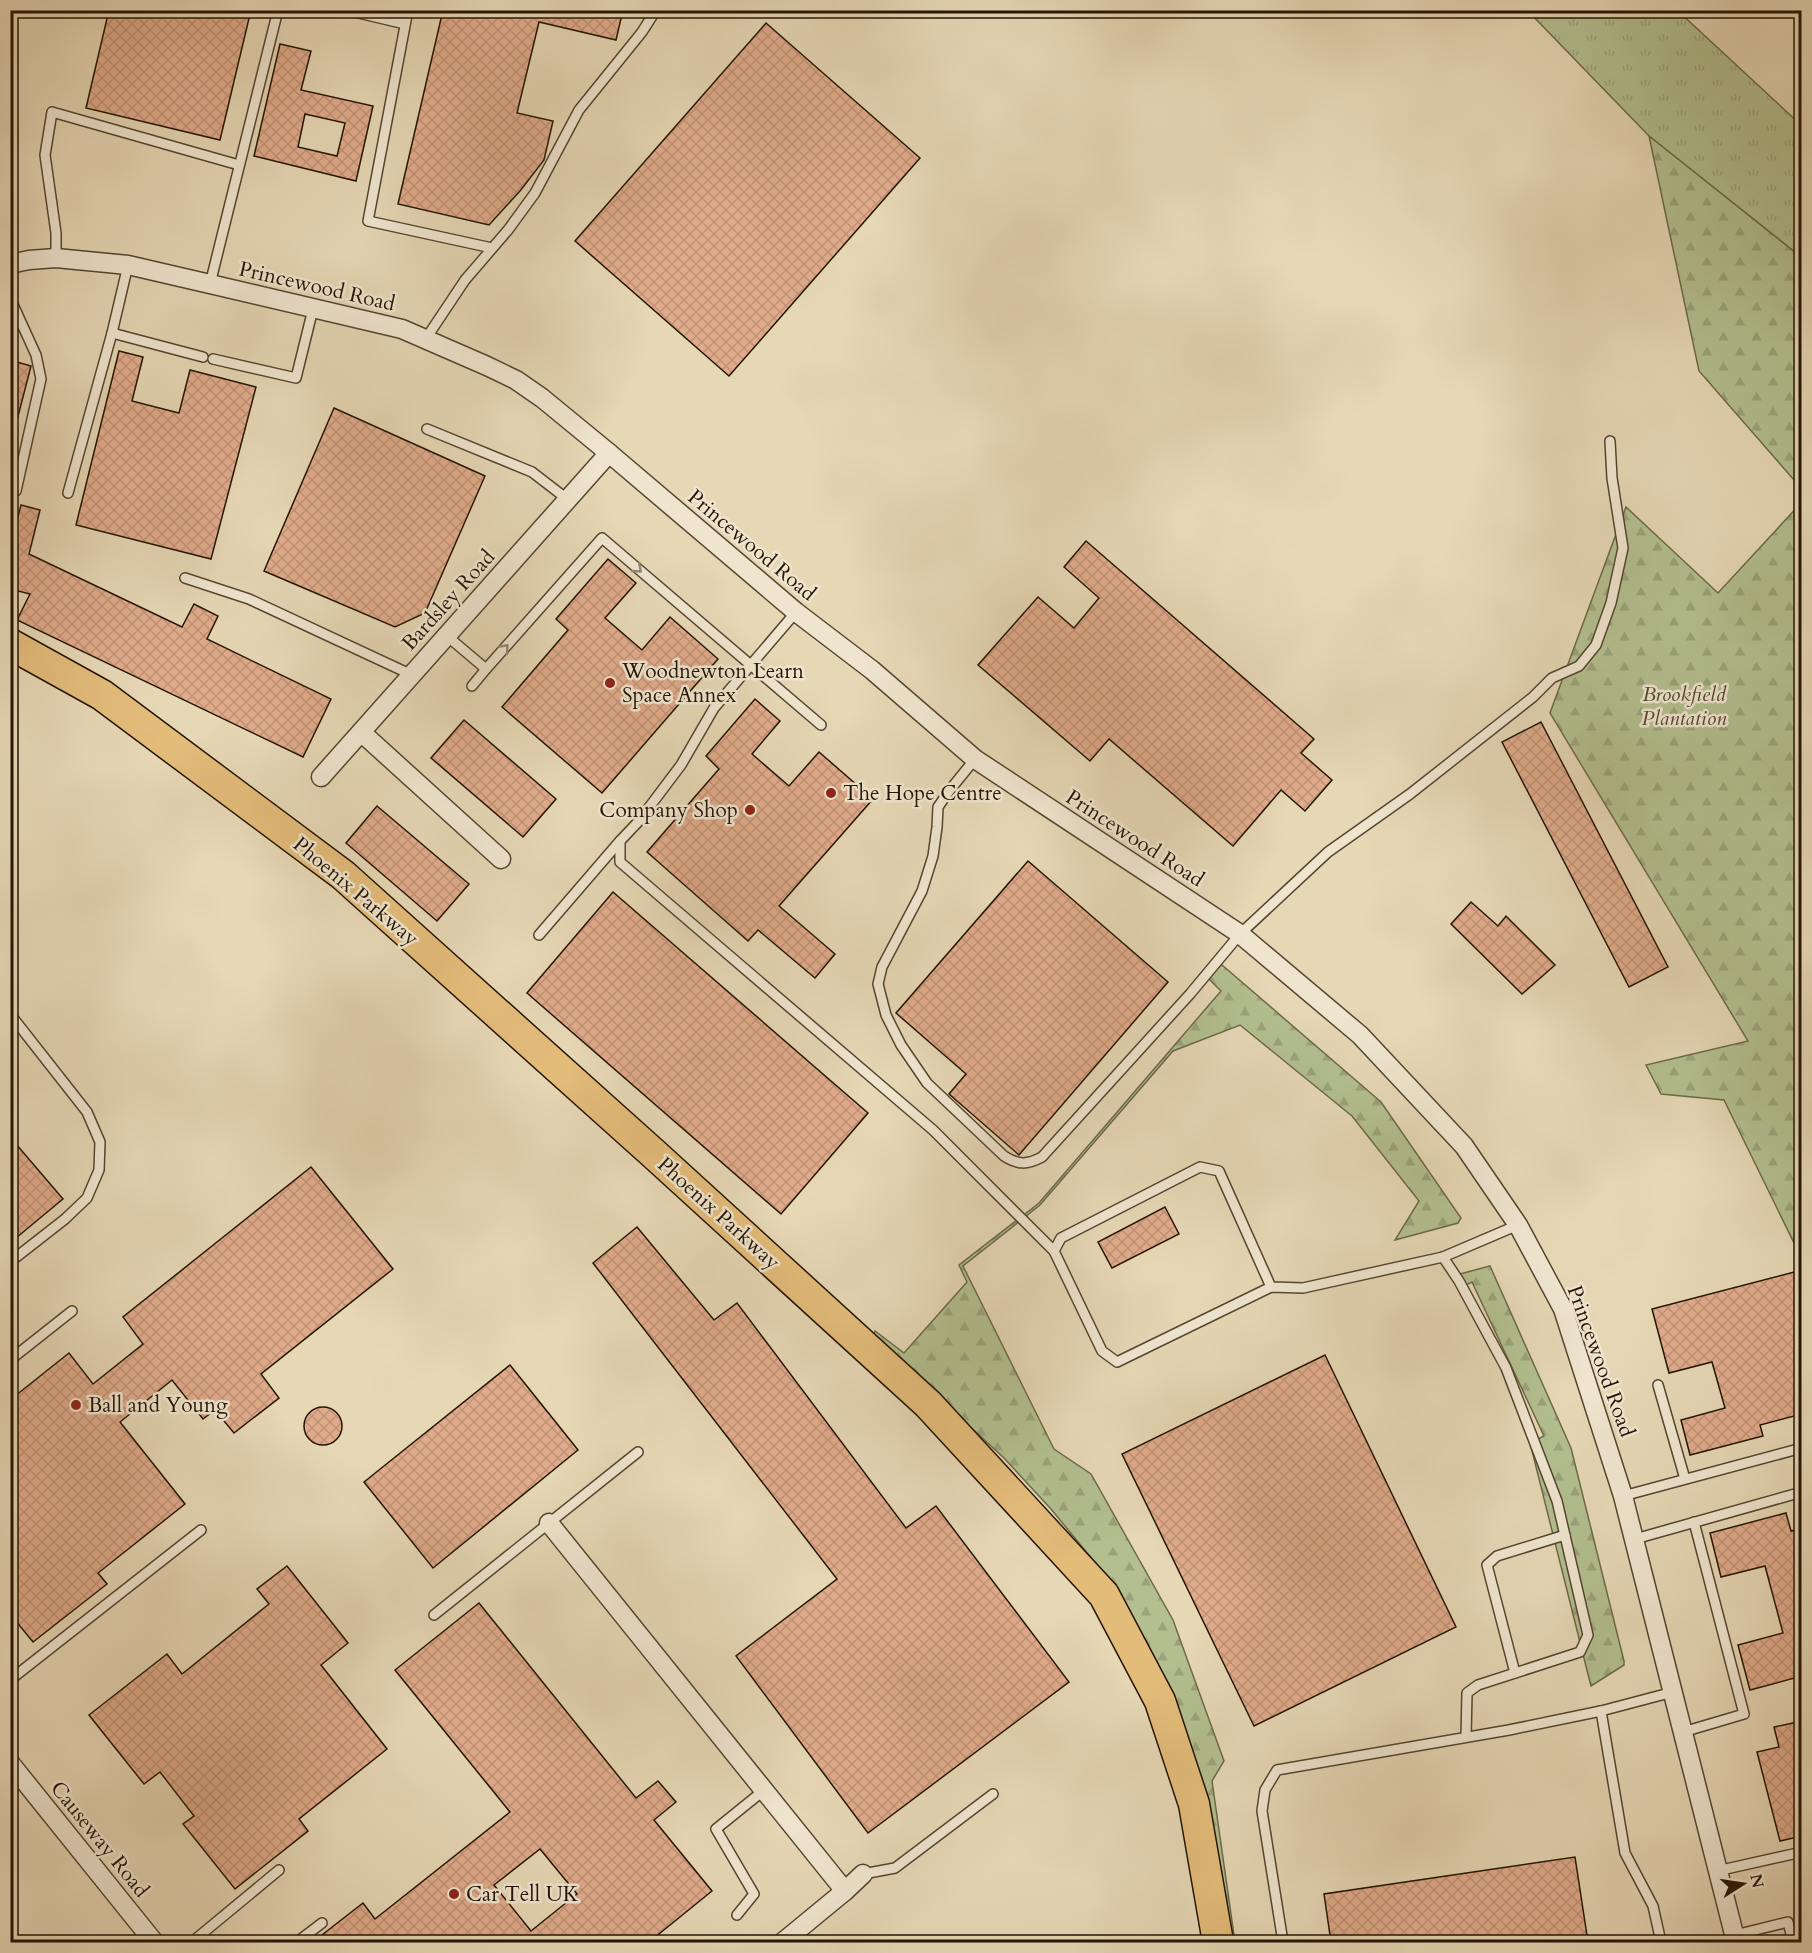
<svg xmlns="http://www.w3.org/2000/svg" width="1812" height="1953" viewBox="0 0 1812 1953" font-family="Cardo,serif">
	<defs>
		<pattern id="grass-tufts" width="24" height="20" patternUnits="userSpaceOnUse" patternTransform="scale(1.5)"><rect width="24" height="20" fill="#b3bf8f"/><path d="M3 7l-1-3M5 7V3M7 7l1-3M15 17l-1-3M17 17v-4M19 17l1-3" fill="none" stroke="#9aa37a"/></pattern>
		<pattern id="forest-firs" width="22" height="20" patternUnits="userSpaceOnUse" patternTransform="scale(1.5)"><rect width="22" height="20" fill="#b3bf8f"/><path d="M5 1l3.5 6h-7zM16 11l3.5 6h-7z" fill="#9aa37a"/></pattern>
		<pattern id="building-cross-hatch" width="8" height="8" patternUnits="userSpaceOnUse" patternTransform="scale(1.5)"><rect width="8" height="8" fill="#e0ab8b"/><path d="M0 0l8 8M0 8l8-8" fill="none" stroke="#c09276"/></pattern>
	</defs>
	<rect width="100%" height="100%" fill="#e6d7b5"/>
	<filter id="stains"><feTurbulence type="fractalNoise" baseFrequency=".00333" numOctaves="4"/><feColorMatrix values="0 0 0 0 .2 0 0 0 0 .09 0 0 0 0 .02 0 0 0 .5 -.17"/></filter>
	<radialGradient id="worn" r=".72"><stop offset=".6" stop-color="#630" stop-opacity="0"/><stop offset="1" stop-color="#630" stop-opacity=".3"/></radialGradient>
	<polygon fill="url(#grass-tufts)" stroke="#6c6a4a" stroke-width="1.5" points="1528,11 1678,11 1801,125 1801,257 1649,136"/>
	<g fill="url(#forest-firs)" stroke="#6c6a4a" stroke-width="1.5">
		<polygon points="1649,136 1801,257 1801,488 1699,371"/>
		<polygon points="1801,503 1801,1241 1794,1243 1724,1100 1661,1094 1646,1065 1748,1041 1550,713 1626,507 1718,593"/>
		<polygon points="1222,965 1381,1102 1461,1218 1458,1223 1395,1240 1419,1201 1352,1116 1240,1025 1173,1051 1040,1205 963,1266 1054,1449 1091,1474 1173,1620 1224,1761 1212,1781 1235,1942 1222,1942 1146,1652 1097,1565 1051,1509 1004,1458 873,1337 875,1331 904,1353 967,1282 959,1265 1039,1203 1221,991 1206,976 1212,969"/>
		<polygon points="1490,1266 1571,1448 1624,1661 1624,1665 1591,1686 1530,1443 1544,1436 1472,1282 1458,1289 1456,1275"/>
	</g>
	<g fill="url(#building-cross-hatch)" stroke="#241504" stroke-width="1.5" fill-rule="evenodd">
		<polygon points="109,10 251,10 220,140 86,108"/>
		<polygon points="443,10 623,10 616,40 539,22 517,113 553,121 544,160 520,191 489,225 398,204"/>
		<polygon points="766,23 920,158 729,376 575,241"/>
		<path d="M280 44 311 51 301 90 373 106 356 181 254 156ZM305 114 345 123 337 156 298 147Z"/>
		<polygon points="119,351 143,357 132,401 179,413 190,370 256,387 211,559 76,525"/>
		<polygon points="10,360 31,366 16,424 10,424"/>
		<polygon points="334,408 485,476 425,613 395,627 264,571"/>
		<polygon points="21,505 40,510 29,554 182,627 194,604 218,616 207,639 331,699 303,757 17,620 30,594 10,589 10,531 14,532"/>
		<polygon points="1086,541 1314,739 1301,753 1332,780 1305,811 1281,790 1233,846 1109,739 1090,761 978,665 1038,597 1074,628 1099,598 1064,567"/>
		<polygon points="608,559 636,583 605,618 642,650 670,617 718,659 602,793 502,707 568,630 556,619"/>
		<polygon points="755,699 780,721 752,754 789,786 819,752 873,799 779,906 835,954 815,978 758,930 748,941 647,852 719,769 706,756"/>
		<polygon points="464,720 556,799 523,837 431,758"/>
		<polygon points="1541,722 1668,967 1629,987 1502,742"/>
		<polygon points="377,806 469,884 437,921 346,843"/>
		<polygon points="1028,861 1168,982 1019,1155 949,1094 966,1074 896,1013"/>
		<polygon points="613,892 868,1113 781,1214 527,993"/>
		<polygon points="1471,902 1498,926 1506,916 1555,965 1522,994 1451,924"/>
		<polygon points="10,1137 63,1199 10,1243"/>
		<polygon points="311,1167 393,1269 261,1374 279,1398 234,1433 215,1410 203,1419 172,1380 120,1422 185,1504 98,1573 107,1584 33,1642 10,1614 10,1400 69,1353 93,1384 143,1344 123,1317"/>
		<polygon points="1165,1207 1179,1234 1112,1268 1098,1242"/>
		<polygon points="637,1227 714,1320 737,1303 906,1528 936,1506 1069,1682 868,1833 736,1656 837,1579 593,1263"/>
		<polygon points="1802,1270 1802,1414 1760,1425 1763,1436 1690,1455 1681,1420 1725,1408 1712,1362 1669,1373 1652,1309"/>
		<polygon points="1325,1355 1456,1627 1254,1726 1122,1454"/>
		<polygon points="510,1365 578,1450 433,1568 364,1482"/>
		<circle cx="323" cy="1426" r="19"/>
		<polygon points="1786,1513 1791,1531 1802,1528 1802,1676 1750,1690 1738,1645 1783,1633 1765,1566 1721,1577 1710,1533"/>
		<polygon points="287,1566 348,1643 321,1665 387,1749 299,1819 308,1831 235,1889 183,1824 194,1816 160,1772 144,1784 89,1715 167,1654 182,1674 269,1604 257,1589"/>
		<path d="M479 1603 636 1798 658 1781 676 1802 654 1820 712 1891 649 1942H313L363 1903 375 1919 510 1812 395 1670ZM540 1849 577 1894 531 1931 494 1885Z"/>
		<polygon points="1802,1721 1802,1836 1780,1841 1757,1752 1779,1747 1774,1727"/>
		<polygon points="1575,1857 1588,1942 1331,1942 1324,1894"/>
	</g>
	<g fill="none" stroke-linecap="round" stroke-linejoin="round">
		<defs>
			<g id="lane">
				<polyline points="346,10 405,24"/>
				<polyline points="408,10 368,221 492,248"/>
				<polyline points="56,258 56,233 45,155 52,112 239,165"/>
				<polyline points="210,284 278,10"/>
				<polyline points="10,298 36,355 41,379 16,491"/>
				<polyline points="112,333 203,357"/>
				<polyline points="425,340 465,280 508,230 535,193 579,110 642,32 656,10"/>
				<polyline points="213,359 296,378 313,309"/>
				<polyline points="427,429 532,472 567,499"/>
				<polyline points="68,493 112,333 128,265"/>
				<polyline points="185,578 249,599 412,675"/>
				<polyline points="796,612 714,708 681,765 638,822 620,841 620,862 933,1130 1054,1251"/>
				<polyline points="447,636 486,669 602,538 821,725"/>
				<polyline points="472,686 486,669"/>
				<path d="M975 759 949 791 938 807 937 827 933 856 922 891 882 967 878 984 886 1015 901 1045 927 1083 1004 1156C1018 1165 1027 1165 1042 1157L1190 994 1240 934 1328 852 1410 794 1533 697 1552 678 1579 666 1596 645 1611 603 1623 548 1612 478 1610 441"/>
				<polyline points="539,935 620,841"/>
				<polyline points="10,1014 87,1112 100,1142 99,1170 87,1198 65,1219 10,1262"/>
				<polyline points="1443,1257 1459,1281 1506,1368 1557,1501 1588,1635 1580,1652 1478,1685 1467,1693 1466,1737"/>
				<polyline points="1271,1287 1219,1171 1200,1167 1061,1238 1054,1251 1102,1351 1117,1362 1271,1287 1303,1288 1443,1257 1518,1225"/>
				<polyline points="10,1360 72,1311"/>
				<polyline points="1658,1385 1685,1479"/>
				<polyline points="1623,1496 1802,1448"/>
				<polyline points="1635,1539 1802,1492"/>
				<polyline points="434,1615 638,1452"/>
				<polyline points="1515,1673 1487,1565 1497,1556 1565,1535"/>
				<polyline points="10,1680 201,1530"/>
				<polyline points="1601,1711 1625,1853 1653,1906 1661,1942"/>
				<polyline points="1683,1732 1744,1714 1694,1522"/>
				<polyline points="1717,1871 1802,1852"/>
				<polyline points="863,1874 895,1868 993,1794"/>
				<polyline points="737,1915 754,1894 716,1829 763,1791"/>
				<polyline points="1735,1935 1788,1922 1793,1942"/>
				<polyline points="192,1942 279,1870"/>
				<polyline points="297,1942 322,1923"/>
				<polyline points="1283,1942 1262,1811 1265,1790 1277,1770 1509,1730 1601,1711 1673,1692"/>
			</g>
			<g id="street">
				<polyline points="10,264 29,260 56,258 128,265 210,284 402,329 487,366 516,380 542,398 609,453 796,612 872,670 975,759 1240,934 1360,1035 1464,1146 1518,1225 1563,1309 1623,1496 1736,1942"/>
				<polyline points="361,732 501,859"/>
				<polyline points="321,777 609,453"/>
				<polyline points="549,1523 845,1891"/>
				<polyline points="10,1763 154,1942"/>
				<polyline points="783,1942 845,1891 863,1874"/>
			</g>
			<polyline id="primary" points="10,644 102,695 343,875 654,1154 928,1404 1104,1595 1160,1701 1194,1804 1218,1942"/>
		</defs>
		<use href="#lane" stroke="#544630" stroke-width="12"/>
		<use href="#street" stroke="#544630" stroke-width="21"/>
		<use href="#primary" stroke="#241504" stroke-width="33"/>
		<use href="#lane" stroke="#efe5cf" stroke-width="9"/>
		<use href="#street" stroke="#efe5cf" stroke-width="18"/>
		<use href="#primary" stroke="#e3bc7a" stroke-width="30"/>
	</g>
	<defs><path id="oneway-chevron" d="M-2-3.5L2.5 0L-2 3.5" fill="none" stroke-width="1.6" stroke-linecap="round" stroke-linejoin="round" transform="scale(1.5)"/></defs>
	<g stroke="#948774">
		<use href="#oneway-chevron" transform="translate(638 569) rotate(41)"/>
		<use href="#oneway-chevron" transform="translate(505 648) rotate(-49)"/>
	</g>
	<g fill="#8f2418" stroke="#efe5cf" stroke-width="2">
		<circle cx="610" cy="683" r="6"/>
		<circle cx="831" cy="793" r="6"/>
		<circle cx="750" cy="810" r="6"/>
		<circle cx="76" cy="1405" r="6"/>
		<circle cx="454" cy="1894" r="6"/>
	</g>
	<g text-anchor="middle" stroke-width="5" stroke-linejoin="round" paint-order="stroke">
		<g font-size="21" fill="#241504" stroke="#efe5cf">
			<text transform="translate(317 286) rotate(13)" y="7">Princewood Road</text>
			<text transform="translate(752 545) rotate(40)" y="7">Princewood Road</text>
			<text transform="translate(448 600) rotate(-48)" y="7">Bardsley Road</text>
			<text transform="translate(1135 838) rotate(33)" y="7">Princewood Road</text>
			<text transform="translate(356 891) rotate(40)" y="7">Phoenix Parkway</text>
			<text transform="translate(719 1213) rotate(42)" y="7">Phoenix Parkway</text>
			<text transform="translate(1601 1361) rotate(70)" y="7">Princewood Road</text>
			<text transform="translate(100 1839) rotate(51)" y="7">Causeway Road</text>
		</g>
		<g font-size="21" fill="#241504" stroke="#efe5cf" text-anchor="start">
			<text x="622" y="678">Woodnewton Learn<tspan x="622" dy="24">Space Annex</tspan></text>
			<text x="843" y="800">The Hope Centre</text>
			<text x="738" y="817" text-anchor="end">Company Shop</text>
			<text x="88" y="1412">Ball and Young</text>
			<text x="466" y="1901">Car Tell UK</text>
		</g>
		<g font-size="21" font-style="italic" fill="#4f482e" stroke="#efe5cf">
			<text x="1684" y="701">Brookfield<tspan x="1684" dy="24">Plantation</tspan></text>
		</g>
	</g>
	<rect width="1812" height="1953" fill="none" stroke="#e6d7b5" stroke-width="36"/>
	<rect x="12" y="12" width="1788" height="1929" fill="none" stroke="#241504" stroke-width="3"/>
	<rect x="18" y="18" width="1776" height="1917" fill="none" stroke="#241504" stroke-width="1.5"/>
	<g transform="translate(1743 1884) rotate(78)" stroke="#efe5cf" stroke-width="4.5" paint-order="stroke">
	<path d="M0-4.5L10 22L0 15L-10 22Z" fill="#241504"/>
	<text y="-9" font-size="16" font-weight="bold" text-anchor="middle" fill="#241504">N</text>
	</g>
	<rect width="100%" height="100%" filter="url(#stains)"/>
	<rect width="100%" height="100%" fill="url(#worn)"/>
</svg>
